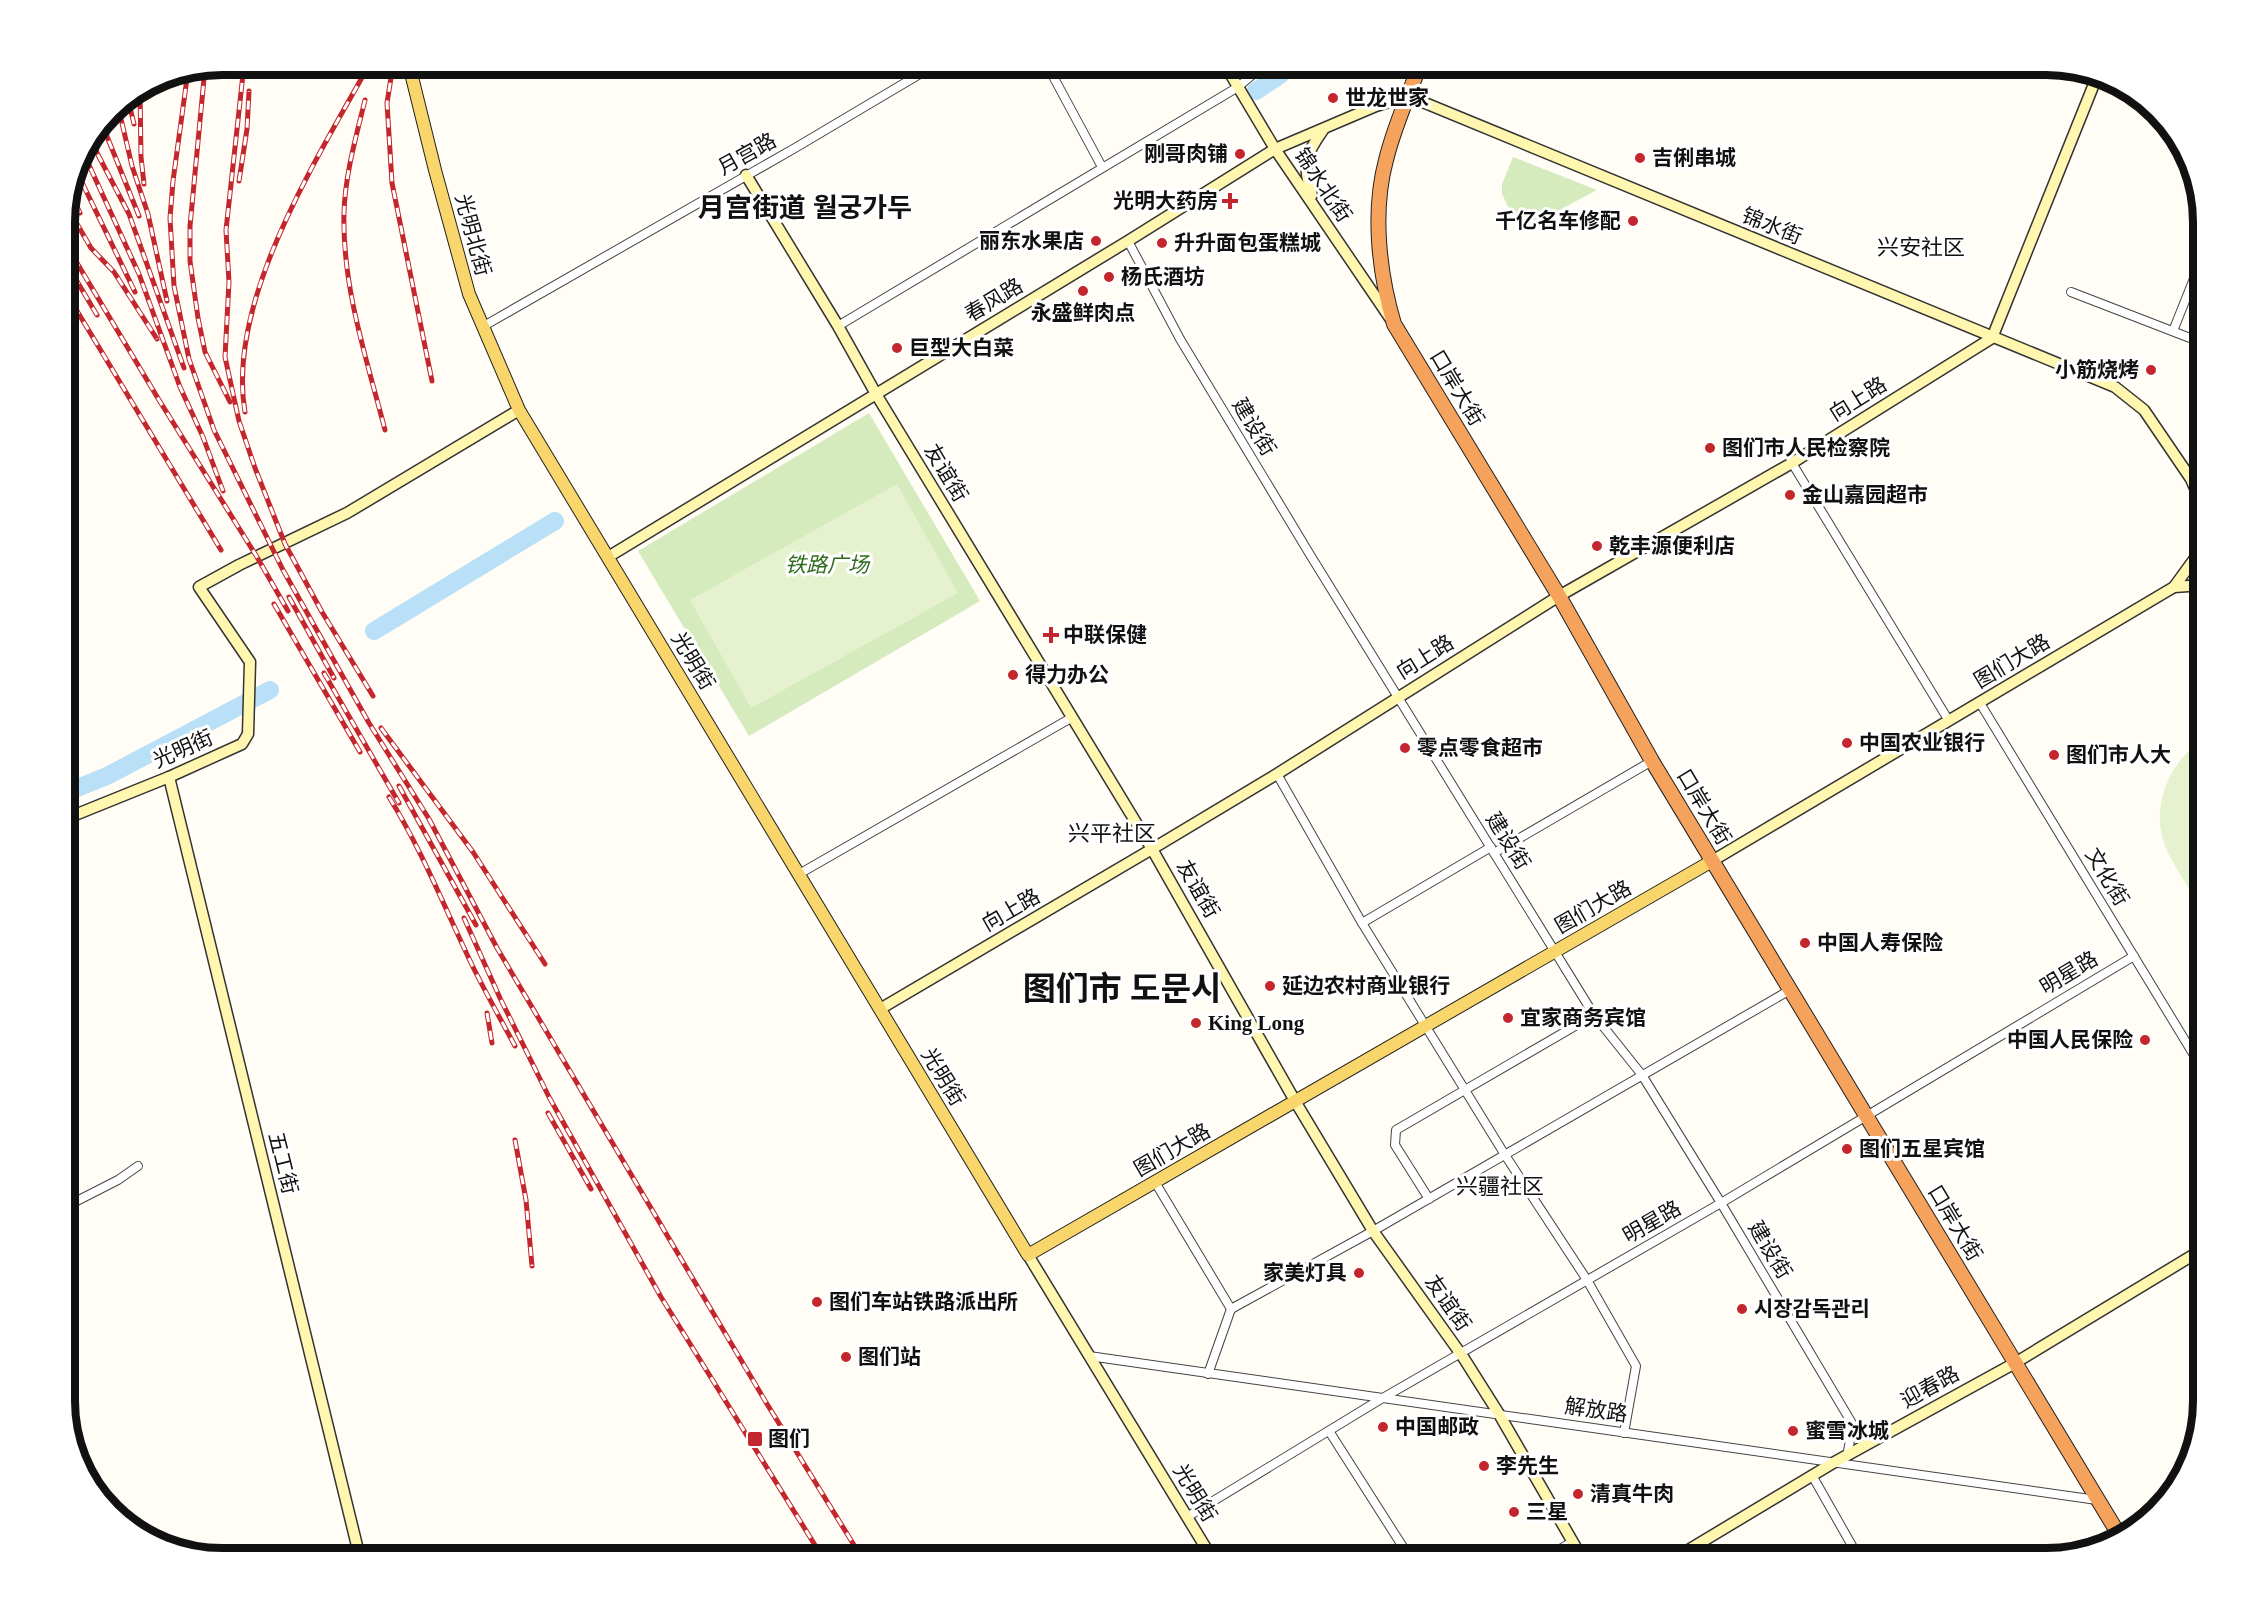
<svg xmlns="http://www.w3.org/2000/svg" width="2268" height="1623" viewBox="0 0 2268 1623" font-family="'Times New Roman','Noto Sans SC','Noto Sans KR',serif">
	<rect width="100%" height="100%" fill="#fffdf5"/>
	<g fill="#d5ebbd">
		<polygon points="1513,157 1597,190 1520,231 1502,194 1502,184"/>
		<polygon points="869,413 980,601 749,736 638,551"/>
	</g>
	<g fill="#e6f2cf">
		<polygon points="897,484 958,593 751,708 690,600"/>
		<path d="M2203 740V911C2191 890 2174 868 2165 846 2150 807 2169 761 2203 740Z"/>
	</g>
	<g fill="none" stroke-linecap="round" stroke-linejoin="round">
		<g stroke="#b9e0f7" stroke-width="18">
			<polyline points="1256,91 1280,75 1290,65"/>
			<polyline points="374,631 555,521"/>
			<polyline points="65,793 107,776 270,690"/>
		</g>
		<defs>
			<g id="street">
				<polyline points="1047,65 1102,167"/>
				<polyline points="1128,241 1180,339 1309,553 1594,1015 1642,1075 1721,1203 1853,1425 1847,1456"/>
				<polyline points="2071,292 2203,343"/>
				<polyline points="838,326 1238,87 1264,65"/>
				<polyline points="482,327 795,148 935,65"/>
				<polyline points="2173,331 2203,256"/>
				<polyline points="1792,463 1949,721"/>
				<polyline points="1980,703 2203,1070"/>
				<polyline points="1277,774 1362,923 1505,1155 1587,1280 1636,1366 1624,1433"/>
				<polyline points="1494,853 1652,761"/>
				<polyline points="799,874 1071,718"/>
				<polyline points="1362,923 1491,847"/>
				<polyline points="1155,1182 1231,1309 1208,1374"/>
				<polyline points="1429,1199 1395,1145 1396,1130 1594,1015"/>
				<polyline points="65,1207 118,1180 138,1166"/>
				<polyline points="1231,1309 1373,1231 1790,990"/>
				<polyline points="1089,1356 2097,1500"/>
				<polyline points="1329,1431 1410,1558"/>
				<polyline points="1813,1477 1859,1558"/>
				<polyline points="1187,1517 1381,1399 1721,1203 2134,956"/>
				<polyline points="1545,1558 1572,1542"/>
			</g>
			<g id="secondary">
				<polyline points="1225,65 1275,149 1390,318"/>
				<polyline points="746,175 838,326 876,394 1152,849 1295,1101 1373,1231 1463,1357 1499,1414 1582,1558"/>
				<path d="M1312 195C1302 165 1305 155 1323 130"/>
				<path d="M2203 524C2194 538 2196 554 2203 568"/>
				<polyline points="2198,554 2174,587 2203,585"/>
				<polyline points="608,557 1128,241 1275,149 1376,106 1408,96 2115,387 2144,410 2191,479 2203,507"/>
				<polyline points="169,777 360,1558"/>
				<polyline points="65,819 169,777 242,744 248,734 250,662 199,587 239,565 347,513 519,410"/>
				<polyline points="1712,861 2174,587"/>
				<polyline points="880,1009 1152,849 1277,774 1559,596 1792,463 1992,338 2098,74"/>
				<polyline points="1028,1255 1212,1558"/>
				<polyline points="1675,1558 1833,1463 2015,1363 2203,1249"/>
			</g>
			<polyline id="primary" points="409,65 435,170 469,294 519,410 1028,1255 1712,861"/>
			<path id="highway" d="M1420 65C1408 96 1394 127 1386 160 1372 212 1379 273 1394 324L1559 596 1652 761 2121 1538"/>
		</defs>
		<use href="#street" stroke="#444" stroke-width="10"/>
		<use href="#secondary" stroke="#333" stroke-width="13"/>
		<use href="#primary" stroke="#222" stroke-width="14"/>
		<use href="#highway" stroke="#222" stroke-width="16"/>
		<use href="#street" stroke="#fff" stroke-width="8"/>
		<use href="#secondary" stroke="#fff6b0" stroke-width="10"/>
		<use href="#primary" stroke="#f9d66b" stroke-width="12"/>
		<use href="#highway" stroke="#f5a25d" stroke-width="14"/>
		<defs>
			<g id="rail">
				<polyline points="244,65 226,230 229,282 225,357 239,421 255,468 285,544 322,612 373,696"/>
				<polyline points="393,65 387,103 392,183 432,381"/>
				<polyline points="205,68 190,226 190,261 198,318 205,352 230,402"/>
				<polyline points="188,71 173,181 170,218 174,286 189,359 214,430 283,570 369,723 429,819 497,948 767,1404 862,1558"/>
				<polyline points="140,91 141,157 144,184"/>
				<polyline points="128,99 134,124"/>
				<path d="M365 100C356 137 345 175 344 213 342 287 367 360 385 430"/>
				<polyline points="118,106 132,166 148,214 167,301"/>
				<polyline points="102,124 139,216"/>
				<polyline points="93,137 97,153 129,214 184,368"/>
				<polyline points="83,152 139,274 180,387 203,437 223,491"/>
				<polyline points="75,168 135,292"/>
				<polyline points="239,181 247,129 249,91"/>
				<polyline points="70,192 80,213"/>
				<polyline points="66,205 91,248 114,272 157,339"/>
				<polyline points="65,243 159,400 257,557 288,611"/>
				<polyline points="65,261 97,315"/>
				<polyline points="65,291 221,550"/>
				<path d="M245 412C226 301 317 159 369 65"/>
				<polyline points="289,597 334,678"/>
				<polyline points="274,604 360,752"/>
				<polyline points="324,673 399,803"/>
				<polyline points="381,728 473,852 545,964"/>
				<polyline points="399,786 476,925"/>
				<path d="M389 797C423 852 446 911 474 969 487 995 501 1020 515 1046"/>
				<polyline points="464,918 500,998 549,1097 661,1297 823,1558"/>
				<polyline points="487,1013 492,1043"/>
				<polyline points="548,1113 591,1189"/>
				<polyline points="515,1140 526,1200 532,1266"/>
			</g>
		</defs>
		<use href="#rail" stroke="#c4262e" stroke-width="5"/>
		<use href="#rail" stroke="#fff" stroke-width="3" stroke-dasharray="9" stroke-linecap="butt"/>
	</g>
	<g fill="#c4262e" stroke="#fff" stroke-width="2">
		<circle cx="1333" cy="98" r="6"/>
		<circle cx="1240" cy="154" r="6"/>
		<circle cx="1640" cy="158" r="6"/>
		<path d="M1227 192h6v6h6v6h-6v6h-6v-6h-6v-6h6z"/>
		<circle cx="1633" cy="221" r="6"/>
		<circle cx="1096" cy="241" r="6"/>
		<circle cx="1162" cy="243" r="6"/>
		<circle cx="1109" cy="277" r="6"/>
		<circle cx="1083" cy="291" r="6"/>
		<circle cx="897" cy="348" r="6"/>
		<circle cx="2151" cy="370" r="6"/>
		<circle cx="1710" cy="448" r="6"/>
		<circle cx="1790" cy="495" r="6"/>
		<circle cx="1597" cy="546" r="6"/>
		<path d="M1048 626h6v6h6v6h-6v6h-6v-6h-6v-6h6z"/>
		<circle cx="1013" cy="675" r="6"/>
		<circle cx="1847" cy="743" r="6"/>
		<circle cx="1405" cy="748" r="6"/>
		<circle cx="2054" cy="755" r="6"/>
		<circle cx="1805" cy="943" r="6"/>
		<circle cx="1270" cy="986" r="6"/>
		<circle cx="1508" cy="1018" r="6"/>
		<circle cx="1196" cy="1023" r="6"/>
		<circle cx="2145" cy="1040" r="6"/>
		<circle cx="1847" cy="1149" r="6"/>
		<circle cx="1359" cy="1273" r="6"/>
		<circle cx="817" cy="1302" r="6"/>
		<circle cx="1742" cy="1309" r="6"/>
		<circle cx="846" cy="1357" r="6"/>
		<circle cx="1383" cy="1427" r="6"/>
		<circle cx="1793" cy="1431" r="6"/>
		<rect x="747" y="1431" width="16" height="16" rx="3"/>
		<circle cx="1484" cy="1466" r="6"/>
		<circle cx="1578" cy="1494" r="6"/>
		<circle cx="1514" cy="1512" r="6"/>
	</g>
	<g text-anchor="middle" stroke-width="6" stroke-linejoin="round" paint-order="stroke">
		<g font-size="21" font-weight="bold" fill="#111" stroke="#fff" text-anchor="start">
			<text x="1345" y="105">世龙世家</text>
			<text x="1228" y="161" text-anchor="end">刚哥肉铺</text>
			<text x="1652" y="165">吉俐串城</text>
			<text x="1218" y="208" text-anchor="end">光明大药房</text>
			<text x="1621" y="228" text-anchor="end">千亿名车修配</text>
			<text x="1084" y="248" text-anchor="end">丽东水果店</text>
			<text x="1174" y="250">升升面包蛋糕城</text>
			<text x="1121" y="284">杨氏酒坊</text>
			<text x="1083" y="320" text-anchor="middle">永盛鲜肉点</text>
			<text x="909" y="355">巨型大白菜</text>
			<text x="2139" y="377" text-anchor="end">小筋烧烤</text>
			<text x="1722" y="455">图们市人民检察院</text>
			<text x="1802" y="502">金山嘉园超市</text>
			<text x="1609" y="553">乾丰源便利店</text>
			<text x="1063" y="642">中联保健</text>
			<text x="1025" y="682">得力办公</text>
			<text x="1859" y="750">中国农业银行</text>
			<text x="1417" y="755">零点零食超市</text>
			<text x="2066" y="762">图们市人大</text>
			<text x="1817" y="950">中国人寿保险</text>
			<text x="1282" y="993">延边农村商业银行</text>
			<text x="1520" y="1025">宜家商务宾馆</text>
			<text x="1208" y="1030">King Long</text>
			<text x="2133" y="1047" text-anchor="end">中国人民保险</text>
			<text x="1859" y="1156">图们五星宾馆</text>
			<text x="1347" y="1280" text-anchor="end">家美灯具</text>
			<text x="829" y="1309">图们车站铁路派出所</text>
			<text x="1754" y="1316">시장감독관리</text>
			<text x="858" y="1364">图们站</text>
			<text x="1395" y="1434">中国邮政</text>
			<text x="1805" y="1438">蜜雪冰城</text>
			<text x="768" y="1446">图们</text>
			<text x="1496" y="1473">李先生</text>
			<text x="1590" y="1501">清真牛肉</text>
			<text x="1526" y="1519">三星</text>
		</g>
		<g font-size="21" fill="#111" stroke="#fff">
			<text transform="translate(747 154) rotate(-29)" y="7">月宫路</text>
			<text transform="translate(1323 185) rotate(56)" y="7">锦水北街</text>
			<text transform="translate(1772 226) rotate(22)" y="7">锦水街</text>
			<text transform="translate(473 235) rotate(75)" y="7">光明北街</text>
			<text transform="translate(994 300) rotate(-31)" y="7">春风路</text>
			<text transform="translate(1457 388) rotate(59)" y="7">口岸大街</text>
			<text transform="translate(1858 399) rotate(-32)" y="7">向上路</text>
			<text transform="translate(1254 427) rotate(59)" y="7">建设街</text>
			<text transform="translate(946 473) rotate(59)" y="7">友谊街</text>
			<text transform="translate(1425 657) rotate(-32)" y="7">向上路</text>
			<text transform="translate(693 661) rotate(59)" y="7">光明街</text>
			<text transform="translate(2012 661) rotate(-31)" y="7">图们大路</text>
			<text transform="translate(183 749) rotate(-24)" y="7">光明街</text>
			<text transform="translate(1704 807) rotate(59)" y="7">口岸大街</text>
			<text transform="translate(1508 841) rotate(58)" y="7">建设街</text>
			<text transform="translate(2107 877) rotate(59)" y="7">文化街</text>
			<text transform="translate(1198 889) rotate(60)" y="7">友谊街</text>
			<text transform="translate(1593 907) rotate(-30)" y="7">图们大路</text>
			<text transform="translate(1011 910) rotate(-30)" y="7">向上路</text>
			<text transform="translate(2069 973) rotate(-31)" y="7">明星路</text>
			<text transform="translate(943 1077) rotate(59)" y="7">光明街</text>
			<text transform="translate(1172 1150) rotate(-30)" y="7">图们大路</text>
			<text transform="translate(283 1163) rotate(76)" y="7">五工街</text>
			<text transform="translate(1652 1222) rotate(-30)" y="7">明星路</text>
			<text transform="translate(1955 1223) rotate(59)" y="7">口岸大街</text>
			<text transform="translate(1770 1250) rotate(59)" y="7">建设街</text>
			<text transform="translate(1448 1303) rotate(55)" y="7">友谊街</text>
			<text transform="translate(1930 1387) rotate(-29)" y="7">迎春路</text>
			<text transform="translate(1596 1410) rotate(8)" y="7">解放路</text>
			<text transform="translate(1195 1493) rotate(59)" y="7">光明街</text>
		</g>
		<g font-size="21" font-style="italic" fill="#2f6b1f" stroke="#fff">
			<text x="827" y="572">铁路广场</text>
		</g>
		<g font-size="22" fill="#111" stroke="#fff">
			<text x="1921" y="255">兴安社区</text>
			<text x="1112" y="841">兴平社区</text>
			<text x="1500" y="1194">兴疆社区</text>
		</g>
		<g font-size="27" font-weight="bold" fill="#111" stroke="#fff">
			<text x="805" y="217">月宫街道 월궁가두</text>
		</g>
		<g font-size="33" font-weight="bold" fill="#111" stroke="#fff">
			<text x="1122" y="1000">图们市 도문시</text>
		</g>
	</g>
	<path d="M0 0H2268V1623H0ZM222 75H2046A147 147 0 0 1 2193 222V1401A147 147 0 0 1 2046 1548H222A147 147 0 0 1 75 1401V222A147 147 0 0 1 222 75Z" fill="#fff" fill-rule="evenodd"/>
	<path fill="none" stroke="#111" stroke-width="8" d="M222 75H2046A147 147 0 0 1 2193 222V1401A147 147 0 0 1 2046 1548H222A147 147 0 0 1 75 1401V222A147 147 0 0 1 222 75Z"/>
</svg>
